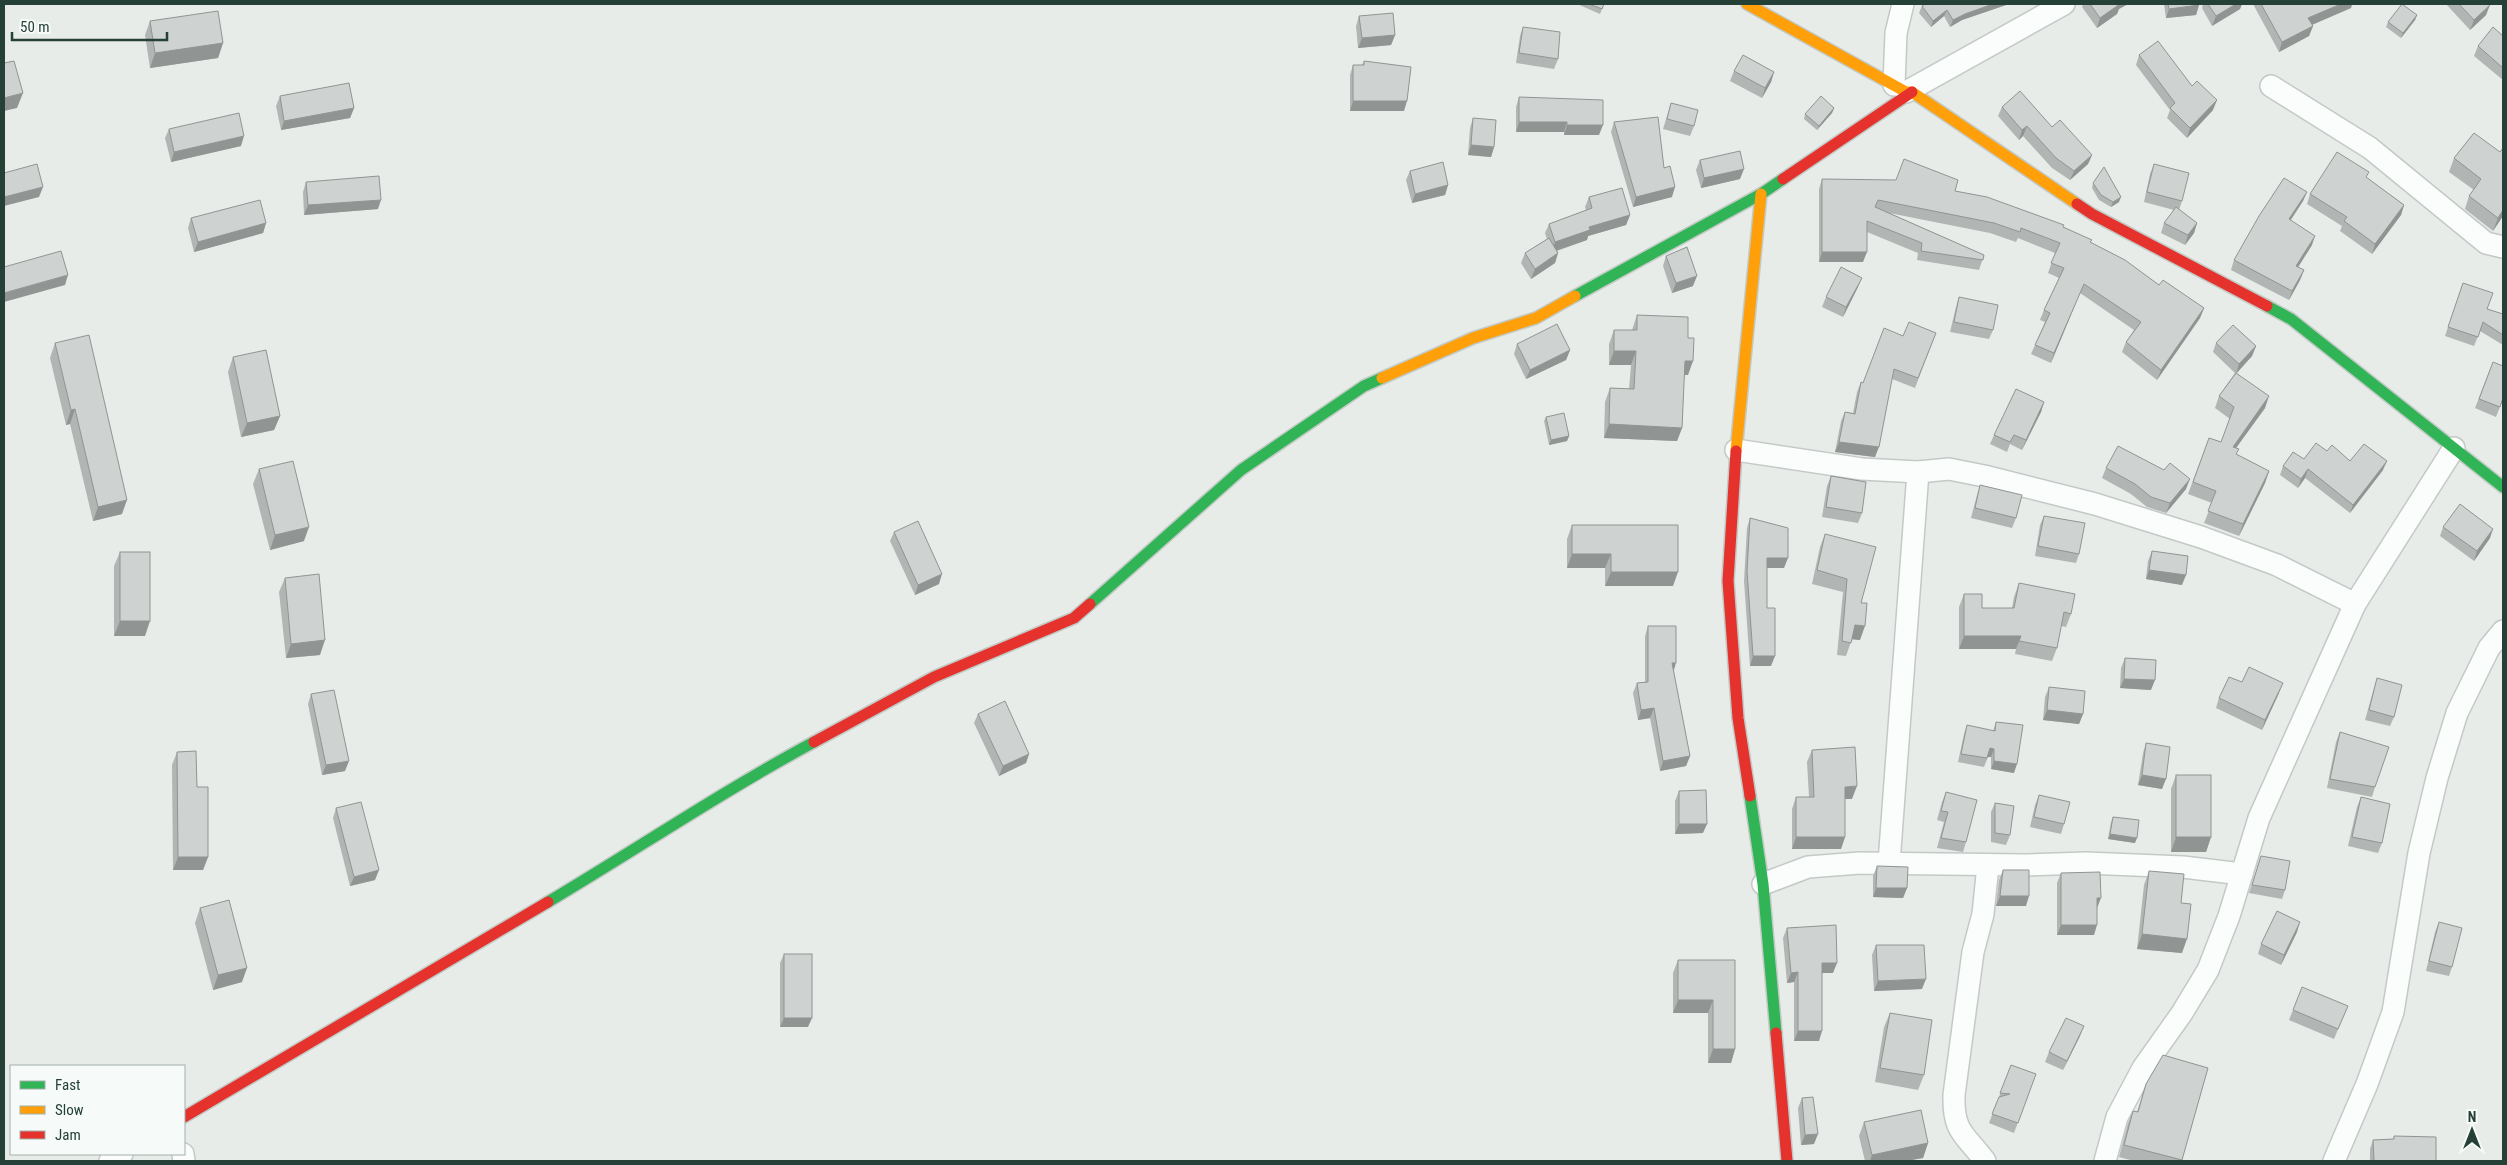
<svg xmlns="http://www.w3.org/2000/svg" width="2507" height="1165" viewBox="0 0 2507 1165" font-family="'Roboto Condensed',sans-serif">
	<rect width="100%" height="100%" fill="#e7ece9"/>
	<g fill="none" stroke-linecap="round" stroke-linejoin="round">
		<defs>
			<g id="street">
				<polyline points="1894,85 1896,33 1903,4"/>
				<polyline points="2271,86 2370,148 2486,243 2503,247"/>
				<polyline points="1906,92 2064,4"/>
				<polyline points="1736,450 1862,469 1918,472 1949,469 1984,476 2095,504 2201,537 2277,565 2355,604 2454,448"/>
				<polyline points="1889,863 1918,472"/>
				<polyline points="1763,884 1808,867 1860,863 2027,865 2086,863 2183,867 2242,874"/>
				<polyline points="183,1154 184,1161"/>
				<polyline points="110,1161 122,1154"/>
				<path d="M1985 1161C1965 1134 1953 1133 1954 1095L1973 952 1983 914 1988 865"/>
				<polyline points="2105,1161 2117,1117 2143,1068 2182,1013 2208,970 2229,916 2259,818 2355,604"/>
				<polyline points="2334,1161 2367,1084 2393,1012 2419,853 2437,778 2457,713 2489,648 2503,631"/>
			</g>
			<g id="fast">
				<polyline points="1575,296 1761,194 1783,179"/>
				<polyline points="2267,306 2291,319 2503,487"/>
				<polyline points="1090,604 1241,470 1364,386 1382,378"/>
				<polyline points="1750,796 1763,884 1776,1033"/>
				<path d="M548 902C637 849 723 791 814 742"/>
			</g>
			<g id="slow">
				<polyline points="1747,4 1906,92 1912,92 2077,204"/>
				<polyline points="1382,378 1473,338 1536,318 1575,296"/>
				<polyline points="1736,451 1761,194"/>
			</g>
			<g id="jam">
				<polyline points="1783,179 1912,92"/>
				<polyline points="2077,204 2092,214 2267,306"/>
				<polyline points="1736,451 1728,581 1738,718 1750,796"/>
				<polyline points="814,742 934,677 1074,618 1090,604"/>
				<polyline points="1776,1033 1787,1161"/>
				<polyline points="184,1117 548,902"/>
			</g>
		</defs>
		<use href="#street" stroke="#c4c9c6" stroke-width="24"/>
		<use href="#fast" stroke="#c2cac6" stroke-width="14"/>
		<use href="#slow" stroke="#c2cac6" stroke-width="14"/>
		<use href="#jam" stroke="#c2cac6" stroke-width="14"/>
		<use href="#street" stroke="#fbfcfc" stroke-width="21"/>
		<use href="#fast" stroke="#30b455" stroke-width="11"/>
		<use href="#slow" stroke="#ff9f0a" stroke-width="11"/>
		<use href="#jam" stroke="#e5322d" stroke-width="11"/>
	</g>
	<g fill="#b1b5b4">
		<polygon points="1577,4 1604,4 1600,14"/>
		<polygon points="2009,4 1962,20 1950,27 1944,16 1931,27 1919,13 1922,6"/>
		<polygon points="2083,4 2128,4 2119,9 2117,14 2097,28 2082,7"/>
		<polygon points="2164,4 2199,4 2199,5 2196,15 2166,18"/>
		<polygon points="2203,4 2242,4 2240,9 2212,26 2202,8"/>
		<polygon points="2253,4 2352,4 2351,8 2312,24 2313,26 2309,36 2279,52"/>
		<polygon points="2446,4 2488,4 2486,15 2470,30"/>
		<polygon points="2417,15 2415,20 2401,38 2386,27 2388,22"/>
		<polygon points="1359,16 1395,35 1391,45 1358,48 1356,26"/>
		<polygon points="150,21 223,43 218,58 150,68 145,35"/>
		<polygon points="1523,27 1558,59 1554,69 1516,63 1520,36"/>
		<polygon points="2503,36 2503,80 2474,56 2478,46"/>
		<polygon points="2139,55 2213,110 2187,138 2167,118 2170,110 2136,65"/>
		<polygon points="1364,61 1404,111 1350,111 1350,75 1353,65 1362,65"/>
		<polygon points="1734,71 1774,72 1771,82 1762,98 1730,81"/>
		<polygon points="280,96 354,108 350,118 281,130 276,106"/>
		<polygon points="1519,97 1599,135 1564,135 1564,132 1516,132 1516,107"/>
		<polygon points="1671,103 1694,126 1690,136 1663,129"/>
		<polygon points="2002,107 2052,127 2092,155 2088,164 2070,180 2052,168 2023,136 2019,140 1998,116"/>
		<polygon points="1834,108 1832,113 1817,130 1804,119 1805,114"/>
		<polygon points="1473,118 1494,147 1491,157 1468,155 1470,128"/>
		<polygon points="1614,122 1664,168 1672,197 1633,207 1611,132"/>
		<polygon points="169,129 241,146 171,162 165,138"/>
		<polygon points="2474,133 2503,216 2493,231 2465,209 2469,196 2474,190 2449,172 2454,158"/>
		<polygon points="1700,160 1740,179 1701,188 1696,170"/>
		<polygon points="2154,164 2182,201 2179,210 2197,223 2194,233 2185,245 2161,233 2164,223 2174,210 2144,202 2150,174"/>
		<polygon points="1410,171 1448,185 1445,195 1412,203 1406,180"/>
		<polygon points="2367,178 2404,205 2401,215 2372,254 2340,231 2342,226 2307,204 2310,194"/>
		<polygon points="1822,179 1955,191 2063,227 2091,243 2159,285 2204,308 2200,318 2157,380 2122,352 2126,342 2134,330 2080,293 2051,363 2031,354 2035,345 2045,322 2040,320 2044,310 2059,278 2048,273 2055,253 2018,238 2016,242 1990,233 1889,213 1984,255 1979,270 1917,260 1918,253 1867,232 1863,262 1819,262 1819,189"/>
		<polygon points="306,182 378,209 304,215 303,192"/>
		<polygon points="2093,183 2119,202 2111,207 2099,200 2092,188"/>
		<polygon points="2307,192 2303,201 2291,220 2312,245 2298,267 2304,270 2300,280 2289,300 2231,270 2234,260"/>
		<polygon points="1589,197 1630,215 1626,225 1588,236 1587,240 1557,251 1558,253 1555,263 1531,279 1521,263 1525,253 1547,239 1545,233 1549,224 1586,210 1585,207"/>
		<polygon points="191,218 266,223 263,233 194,252 188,228"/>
		<polygon points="1666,256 1693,286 1672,293 1663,266"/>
		<polygon points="2463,283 2487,309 2503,314 2503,345 2480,331 2474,346 2445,336"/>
		<polygon points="1858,287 1843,317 1822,307 1826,297"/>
		<polygon points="1959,297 1993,330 1989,339 1950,332 1956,307"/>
		<polygon points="1637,315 1688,338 1688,375 1684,375 1682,428 1677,441 1604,438 1605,402 1610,388 1629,389 1631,365 1609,365 1609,344 1614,330 1632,330"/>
		<polygon points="1936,333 1915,388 1892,379 1875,457 1835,452 1841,421 1845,412 1853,413 1857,392 1861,382 1863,383 1903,336"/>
		<polygon points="55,343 122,514 93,521 70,424 66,425 50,358"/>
		<polygon points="2216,343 2256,346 2252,356 2236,373 2265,408 2236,448 2236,454 2269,471 2265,483 2239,536 2204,523 2212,503 2188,494 2209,438 2221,442 2230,419 2215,408 2219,396 2235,373 2213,352"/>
		<polygon points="1517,344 1570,350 1566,360 1526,379 1514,354"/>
		<polygon points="233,357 280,416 274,430 241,437 228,372"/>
		<polygon points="2493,362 2503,399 2496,417 2475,408"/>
		<polygon points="2044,402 2041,412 2022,450 2010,444 2007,452 1990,444 1994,435"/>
		<polygon points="1546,417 1569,436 1567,441 1549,445 1544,421"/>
		<polygon points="2327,451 2350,461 2383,470 2350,513 2305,478 2298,488 2280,475 2283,466"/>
		<polygon points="2106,468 2186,489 2166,513 2147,507 2131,494 2102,478"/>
		<polygon points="259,469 304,541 270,550 253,484"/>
		<polygon points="1831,476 1862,513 1858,523 1822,517 1827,486"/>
		<polygon points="1980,485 2016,518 2012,528 1971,518 1977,495"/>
		<polygon points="2044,516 2079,554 2076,563 2035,556 2040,525"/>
		<polygon points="1750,518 1784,568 1767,568 1767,608 1771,666 1750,666 1744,581 1747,528"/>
		<polygon points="1572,525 1673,586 1605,586 1605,568 1567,568 1567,539"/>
		<polygon points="2443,527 2490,538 2474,561 2440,536"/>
		<polygon points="894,532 939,584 915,595 890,541"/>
		<polygon points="1825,534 1861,603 1860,640 1852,639 1846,656 1837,655 1843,592 1812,584 1820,547"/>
		<polygon points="2152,551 2182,585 2146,579 2148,561"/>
		<polygon points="120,552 145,636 114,636 114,566"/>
		<polygon points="285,578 320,655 286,658 279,592"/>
		<polygon points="2019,583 2071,614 2066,627 2061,626 2057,648 2052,661 2015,654 2016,649 1959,649 1959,607 1964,594 1982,608 2012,608 2014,597"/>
		<polygon points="1648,626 1673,672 1690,756 1686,766 1660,771 1650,718 1638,720 1633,693 1637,683 1645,682 1645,636"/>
		<polygon points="2125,658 2151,690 2120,688 2121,668"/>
		<polygon points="2377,678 2394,717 2390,726 2365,720 2374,688"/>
		<polygon points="2242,682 2279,693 2262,730 2216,708 2219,698"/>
		<polygon points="2049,687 2083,714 2079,724 2043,720 2045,697"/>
		<polygon points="311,694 345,771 322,775 308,704"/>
		<polygon points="978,714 1029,754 1026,763 999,776 974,723"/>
		<polygon points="1996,722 2014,773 1991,769 1991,757 1988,757 1984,767 1958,762 1964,734 1967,725 1993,731"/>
		<polygon points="2340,732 2375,787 2372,797 2327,788 2336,742"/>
		<polygon points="2146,743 2162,789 2138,785 2143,753"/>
		<polygon points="1812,750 1852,799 1845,799 1845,837 1841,849 1792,849 1792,809 1796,797 1809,797 1807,762"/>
		<polygon points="177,752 197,787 208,857 203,870 173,870 172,765"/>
		<polygon points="2176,775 2211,837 2206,852 2171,852 2171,789"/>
		<polygon points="1679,791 1703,833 1675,834 1675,801"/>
		<polygon points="1946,792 1966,842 1963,852 1937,848 1944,822 1937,820 1942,802"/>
		<polygon points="2039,795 2064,824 2061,834 2030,827 2035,805"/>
		<polygon points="2361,797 2382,843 2378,853 2348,846 2357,807"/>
		<polygon points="1995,803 2010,835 2006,845 1991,842 1991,812"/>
		<polygon points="336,808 375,880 350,886 333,818"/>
		<polygon points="2113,817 2135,843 2108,839 2111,822"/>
		<polygon points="2261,856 2285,890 2282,899 2249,893"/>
		<polygon points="1877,866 1907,888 1903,898 1873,897 1873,876"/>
		<polygon points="2003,870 2026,906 1996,906 1999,880"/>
		<polygon points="2149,871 2181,903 2182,953 2137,949 2144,885"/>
		<polygon points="2061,873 2097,908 2094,935 2057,935 2057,883"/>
		<polygon points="200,908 242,982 213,990 195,923"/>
		<polygon points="2439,922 2452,967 2449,976 2426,971 2435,932"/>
		<polygon points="1787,928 1833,973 1822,973 1819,1041 1794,1041 1794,982 1787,983 1783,938"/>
		<polygon points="2297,932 2281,965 2258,954 2261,944"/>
		<polygon points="1876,945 1922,989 1874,991 1872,955"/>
		<polygon points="784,954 808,1027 780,1027 780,963"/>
		<polygon points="1678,960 1735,960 1735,1049 1731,1063 1708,1063 1708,1013 1673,1013 1673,973"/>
		<polygon points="2348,1006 2334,1039 2289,1020 2293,1010"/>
		<polygon points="1890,1013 1924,1075 1918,1090 1875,1082 1884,1027"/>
		<polygon points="2080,1036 2063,1070 2045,1062 2049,1052"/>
		<polygon points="2011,1065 2036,1074 2014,1133 1989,1123"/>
		<polygon points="2208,1068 2181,1161 2134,1161 2119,1157 2128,1123 2133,1111 2137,1112 2146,1084"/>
		<polygon points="1802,1098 1814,1144 1801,1145 1798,1108"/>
		<polygon points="1864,1122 1928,1143 1923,1158 1906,1161 1865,1161 1859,1136"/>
		<polygon points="2394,1136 2436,1161 2370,1161 2370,1149 2373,1140 2393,1139"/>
	</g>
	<g fill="#909492">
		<polygon points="1993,4 2009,4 1962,20 1950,27 1953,20 1965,14"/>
		<polygon points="2117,4 2128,4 2119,9 2117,14 2097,28 2100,18"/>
		<polygon points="2236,4 2242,4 2240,9 2212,26 2216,16"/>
		<polygon points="2341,4 2352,4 2351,8 2305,28 2308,18"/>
		<polygon points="2199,5 2196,15 2166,18 2169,9"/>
		<polygon points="2490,5 2486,15 2470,30 2474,20"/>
		<polygon points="1947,10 1944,16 1931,27 1933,21"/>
		<polygon points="2417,15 2415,20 2401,38 2403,33"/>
		<polygon points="2313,26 2309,36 2279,52 2282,42"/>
		<polygon points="1395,35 1391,45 1358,48 1362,38"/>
		<polygon points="223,43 218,58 150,68 155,53"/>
		<polygon points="1774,72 1771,82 1762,98 1765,88"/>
		<polygon points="23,93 17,108 4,111 4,98"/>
		<polygon points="2217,100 2213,110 2187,138 2190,128"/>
		<polygon points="1353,101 1407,101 1404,111 1350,111"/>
		<polygon points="354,108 350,118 281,130 284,121"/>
		<polygon points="1834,108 1832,113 1817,130 1819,126"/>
		<polygon points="1519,122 1567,122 1564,132 1516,132"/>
		<polygon points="1567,125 1603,125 1599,135 1564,135"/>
		<polygon points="2027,126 2023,136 2019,140 2022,130"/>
		<polygon points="244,136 241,146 171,162 174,152"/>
		<polygon points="1471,145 1494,147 1491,157 1468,155"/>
		<polygon points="2092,155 2088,164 2070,180 2074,171"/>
		<polygon points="1744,169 1740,179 1701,188 1704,178"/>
		<polygon points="1448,185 1445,195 1412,203 1415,194"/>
		<polygon points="43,187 39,197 4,206 4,197"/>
		<polygon points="1675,187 1672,197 1633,207 1636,197"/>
		<polygon points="2307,192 2303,201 2285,228 2289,219"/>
		<polygon points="2121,197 2119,202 2111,207 2113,202"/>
		<polygon points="381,200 378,209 304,215 308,205"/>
		<polygon points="2404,205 2401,215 2372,254 2375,244"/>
		<polygon points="2503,210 2503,216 2493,231 2498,218"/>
		<polygon points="1630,215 1626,225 1588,236 1587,240 1552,252 1555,242 1589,227"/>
		<polygon points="266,223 263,233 194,252 198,242"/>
		<polygon points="2197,223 2194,233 2185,245 2188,235"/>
		<polygon points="2315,236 2312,245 2293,275 2296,266"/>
		<polygon points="1822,252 1867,252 1863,262 1819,262"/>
		<polygon points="1558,253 1555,263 1531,279 1535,269"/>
		<polygon points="2304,270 2300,280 2289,300 2292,291"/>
		<polygon points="68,275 65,285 4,302 4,293"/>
		<polygon points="1697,276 1693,286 1672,293 1676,283"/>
		<polygon points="1862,278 1858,287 1843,317 1846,307"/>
		<polygon points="2084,284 2080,293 2051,363 2054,353"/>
		<polygon points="2204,308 2200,318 2157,380 2161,370"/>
		<polygon points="2256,346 2252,356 2236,374 2239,364"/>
		<polygon points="1570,350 1566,360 1526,379 1530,370"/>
		<polygon points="1614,351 1636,351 1631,365 1609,365"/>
		<polygon points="1685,361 1693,361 1688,375 1680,375"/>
		<polygon points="2269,396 2265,408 2228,459 2233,447"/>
		<polygon points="2044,402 2041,412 2022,450 2026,440"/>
		<polygon points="75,409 70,424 66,425 71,410"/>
		<polygon points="280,416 274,430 241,437 247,423"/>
		<polygon points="1609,424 1682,428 1677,441 1604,438"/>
		<polygon points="1569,436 1567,441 1549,445 1551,440"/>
		<polygon points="1839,442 1879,447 1875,457 1835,452"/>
		<polygon points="2387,461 2383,470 2350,513 2353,505"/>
		<polygon points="2308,469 2305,478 2298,488 2301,479"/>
		<polygon points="2269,471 2265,483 2239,536 2243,524"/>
		<polygon points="2190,479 2186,489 2166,513 2170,503"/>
		<polygon points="127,500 122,514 93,521 98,507"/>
		<polygon points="309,527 304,541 270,550 275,535"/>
		<polygon points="2493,529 2490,538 2474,561 2477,551"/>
		<polygon points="1572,554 1611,554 1605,568 1567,568"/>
		<polygon points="1767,558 1788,558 1784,568 1763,568"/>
		<polygon points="2149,570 2186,575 2182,585 2146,579"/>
		<polygon points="1611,572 1678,572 1673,586 1605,586"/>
		<polygon points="942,574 939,584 915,595 918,585"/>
		<polygon points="120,621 150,621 145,636 114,636"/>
		<polygon points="1855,625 1865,626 1860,640 1850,639"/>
		<polygon points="1964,636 2021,636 2016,649 1959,649"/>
		<polygon points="325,640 320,655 286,658 291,644"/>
		<polygon points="1753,656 1775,656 1771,666 1750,666"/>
		<polygon points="1672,663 1676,663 1673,673"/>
		<polygon points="2124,679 2155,680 2151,690 2120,688"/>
		<polygon points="2283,683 2279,693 2262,730 2265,720"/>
		<polygon points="1654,708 1650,718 1638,720 1641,710"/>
		<polygon points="2047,710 2083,714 2079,724 2043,720"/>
		<polygon points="1990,748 1994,749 1991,757 1987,757"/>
		<polygon points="1029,754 1026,763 999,776 1003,766"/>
		<polygon points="1690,756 1686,766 1660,771 1663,761"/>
		<polygon points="349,761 345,771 322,775 326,765"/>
		<polygon points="1994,761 2017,764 2014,773 1991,769"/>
		<polygon points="2142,775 2166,779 2162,789 2138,785"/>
		<polygon points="1857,786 1852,799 1841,799 1845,787"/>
		<polygon points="1679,824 1707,824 1703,833 1675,834"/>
		<polygon points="2110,834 2137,838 2135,843 2108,839"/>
		<polygon points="1796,837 1845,837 1841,849 1792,849"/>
		<polygon points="2176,837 2211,837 2206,852 2171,852"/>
		<polygon points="178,857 208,857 203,870 173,870"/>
		<polygon points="379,870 375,880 350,886 354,877"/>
		<polygon points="1876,888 1907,888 1903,898 1873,897"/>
		<polygon points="2000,896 2029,896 2026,906 1996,906"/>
		<polygon points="2097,898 2101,898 2097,908"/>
		<polygon points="2300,922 2297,932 2281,965 2284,955"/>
		<polygon points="2061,925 2097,925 2094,935 2057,935"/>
		<polygon points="2142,934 2187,939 2182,953 2137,949"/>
		<polygon points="1822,963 1837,963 1833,973 1819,973"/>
		<polygon points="247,968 242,982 213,990 218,975"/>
		<polygon points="1798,972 1794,982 1787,983 1791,973"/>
		<polygon points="1926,979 1922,989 1874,991 1878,981"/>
		<polygon points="1678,1000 1713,1000 1708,1013 1673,1013"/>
		<polygon points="784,1018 812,1018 808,1027 780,1027"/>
		<polygon points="2084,1026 2080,1036 2063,1070 2067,1061"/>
		<polygon points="1798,1031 1822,1031 1819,1041 1794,1041"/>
		<polygon points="1713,1049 1735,1049 1731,1063 1708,1063"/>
		<polygon points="1818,1134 1814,1144 1801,1145 1805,1135"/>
		<polygon points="1928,1143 1923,1158 1906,1161 1870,1161 1872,1155"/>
	</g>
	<g fill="#ced3d1" stroke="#909492">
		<polygon points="1589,4 1604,4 1602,9"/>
		<polygon points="1925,4 1993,4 1965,14 1953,20 1947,10 1933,21 1922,6"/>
		<polygon points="2090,4 2120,4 2100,18"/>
		<polygon points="2168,4 2199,4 2199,5 2169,9"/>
		<polygon points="2208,4 2236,4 2216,16"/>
		<polygon points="2261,4 2341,4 2308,18 2313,26 2282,42"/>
		<polygon points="2402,4 2417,15 2403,33 2388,22"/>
		<polygon points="2459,4 2488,4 2490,5 2474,20"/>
		<polygon points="218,11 223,43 155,53 150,21"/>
		<polygon points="1393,13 1395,35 1362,38 1359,16"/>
		<polygon points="1523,27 1560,32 1558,59 1519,53"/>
		<polygon points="2493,27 2503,36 2503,68 2478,46"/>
		<polygon points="2158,41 2192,86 2197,81 2217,100 2190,128 2170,108 2175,103 2139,55"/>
		<polygon points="1743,55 1774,72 1765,88 1734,71"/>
		<polygon points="14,61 23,93 4,98 4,63"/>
		<polygon points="1364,61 1411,67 1407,101 1353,101 1353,65 1364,65"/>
		<polygon points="349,83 354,108 284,121 280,96"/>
		<polygon points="2020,91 2052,127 2060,120 2092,155 2074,171 2056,158 2027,126 2022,130 2002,107"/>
		<polygon points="1821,96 1834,108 1819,126 1805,114"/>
		<polygon points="1519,97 1603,100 1603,125 1567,125 1567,122 1519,122"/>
		<polygon points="1671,103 1698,110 1694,126 1667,119"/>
		<polygon points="239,113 244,136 174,152 169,129"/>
		<polygon points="1658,117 1664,168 1670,166 1675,187 1636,197 1614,122"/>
		<polygon points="1473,118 1496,120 1494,147 1471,145"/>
		<polygon points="2474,133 2500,152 2503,148 2503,210 2498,218 2469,196 2481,179 2454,158"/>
		<polygon points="1740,151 1744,169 1704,178 1700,160"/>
		<polygon points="2337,152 2369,172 2366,177 2404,205 2375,244 2344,221 2347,217 2310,194"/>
		<polygon points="1904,159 1958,180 1955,191 1987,197 2064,225 2063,227 2092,240 2090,242 2125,260 2159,285 2163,280 2204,308 2161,370 2126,342 2141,322 2084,284 2054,353 2035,345 2050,313 2044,310 2064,268 2051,263 2060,243 2021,228 2020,232 1994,223 1878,200 1875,207 1984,255 1983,260 1921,251 1922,243 1867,221 1867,252 1822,252 1822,179 1896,180"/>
		<polygon points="1443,162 1448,185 1415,194 1410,171"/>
		<polygon points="37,164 43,187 4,197 4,173"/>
		<polygon points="2154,164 2189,173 2182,201 2147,192"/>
		<polygon points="2104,167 2121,197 2113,202 2101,195 2093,183"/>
		<polygon points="379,176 381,200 308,205 306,182"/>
		<polygon points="2284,178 2307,192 2289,219 2315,236 2296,266 2304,270 2292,291 2234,260 2259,216"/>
		<polygon points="1622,188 1630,215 1589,227 1590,230 1555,242 1549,224 1592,208 1589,197"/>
		<polygon points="260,200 266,223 198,242 191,218"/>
		<polygon points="2176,207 2197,223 2188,235 2164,223"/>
		<polygon points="1549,238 1558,253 1535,269 1525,253"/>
		<polygon points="1687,247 1697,276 1676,283 1666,256"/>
		<polygon points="61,251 68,275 4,293 4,267"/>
		<polygon points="1841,267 1862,278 1846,307 1826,297"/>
		<polygon points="2463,283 2493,293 2487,309 2503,314 2503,335 2483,322 2478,337 2448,327"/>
		<polygon points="1959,297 1998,305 1993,330 1954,322"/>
		<polygon points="1637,315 1688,317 1688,338 1694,338 1693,361 1685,361 1682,428 1609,424 1610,388 1634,389 1636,351 1614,351 1614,330 1637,330"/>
		<polygon points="1909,322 1936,333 1918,378 1894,369 1879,447 1839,442 1845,412 1855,414 1861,382 1863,383 1884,328 1903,336"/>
		<polygon points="1557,324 1570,350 1530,370 1517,344"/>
		<polygon points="2233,325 2256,346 2239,364 2216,343"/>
		<polygon points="89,335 127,500 98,507 75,409 71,410 55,343"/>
		<polygon points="266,350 280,416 247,423 233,357"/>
		<polygon points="2493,362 2503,366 2503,398 2500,407 2479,399"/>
		<polygon points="2236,373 2269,396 2233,447 2239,449 2236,454 2269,471 2243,524 2208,511 2216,491 2193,482 2209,438 2221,442 2234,407 2219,396"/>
		<polygon points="2016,389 2044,402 2026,440 2014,435 2010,442 1994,435"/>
		<polygon points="1564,413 1569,436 1551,440 1546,417"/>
		<polygon points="2316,443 2327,451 2332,445 2350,461 2364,444 2387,461 2353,505 2308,469 2301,479 2283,466 2293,452 2304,459"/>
		<polygon points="2118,446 2164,470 2170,463 2190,479 2170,503 2151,497 2135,484 2106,468"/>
		<polygon points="293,461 309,527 275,535 259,469"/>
		<polygon points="1831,476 1866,482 1862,513 1826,507"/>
		<polygon points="1980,485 2022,495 2016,518 1975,508"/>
		<polygon points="2460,504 2493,529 2477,551 2443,527"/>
		<polygon points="2044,516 2085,523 2079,554 2038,546"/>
		<polygon points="1750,518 1788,528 1788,558 1767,558 1767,608 1775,608 1775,656 1753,656 1747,571"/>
		<polygon points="918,521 942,574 918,585 894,532"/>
		<polygon points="1572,525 1678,525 1678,572 1611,572 1611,554 1572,554"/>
		<polygon points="1825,534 1876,547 1861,603 1867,603 1865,626 1855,625 1851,643 1842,641 1847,579 1817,570"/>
		<polygon points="2152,551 2188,556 2186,575 2149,570"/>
		<rect x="120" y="552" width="30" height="69"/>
		<polygon points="319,574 325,640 291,644 285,578"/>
		<polygon points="2019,583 2075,594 2071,614 2064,612 2057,648 2019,641 2021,636 1964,636 1964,594 1982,594 1982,608 2014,608"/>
		<polygon points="1648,626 1676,626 1676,663 1672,663 1690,756 1663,761 1654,708 1641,710 1637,683 1648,682"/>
		<polygon points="2125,658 2156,660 2155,680 2124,679"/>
		<polygon points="2249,667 2283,683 2265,720 2219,698 2229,677 2242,682"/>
		<polygon points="2377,678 2402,685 2394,717 2369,710"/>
		<polygon points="2049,687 2085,691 2083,714 2047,710"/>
		<polygon points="334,690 349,761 326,765 311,694"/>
		<polygon points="1005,701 1029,754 1003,766 978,714"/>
		<polygon points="1996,722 2023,725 2017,764 1994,761 1994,749 1990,748 1987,758 1961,754 1967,725 1995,731"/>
		<polygon points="2340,732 2389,747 2375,787 2330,779"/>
		<polygon points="2146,743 2170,747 2166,779 2142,775"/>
		<polygon points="1855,747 1857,786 1845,787 1845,837 1796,837 1796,797 1814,797 1812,750"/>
		<polygon points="196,751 197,787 208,787 208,857 178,857 177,752"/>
		<rect x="2176" y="775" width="35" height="62"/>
		<polygon points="1706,790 1707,824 1679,824 1679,791"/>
		<polygon points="1946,792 1977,800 1966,842 1941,838 1948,812 1941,811"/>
		<polygon points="2039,795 2070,802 2064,824 2034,817"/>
		<polygon points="2361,797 2390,804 2382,843 2352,837"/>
		<polygon points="361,802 379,870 354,877 336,808"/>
		<polygon points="1995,803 2014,806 2010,835 1995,833"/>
		<polygon points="2113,817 2139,820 2137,838 2110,834"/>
		<polygon points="2261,856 2290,861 2285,890 2252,885"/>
		<polygon points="1877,866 1908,867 1907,888 1876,888"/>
		<polygon points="2003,870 2029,870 2029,896 2000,896"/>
		<polygon points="2149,871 2184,874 2181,903 2191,904 2187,939 2142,934"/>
		<polygon points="2100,872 2101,898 2097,898 2097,925 2061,925 2061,873"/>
		<polygon points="229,900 247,968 218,975 200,908"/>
		<polygon points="2277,911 2300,922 2284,955 2261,944"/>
		<polygon points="2439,922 2462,928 2452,967 2429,961"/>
		<polygon points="1836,925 1837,963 1822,963 1822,1031 1798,1031 1798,972 1791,973 1787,928"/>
		<polygon points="1876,945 1924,945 1926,979 1878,981"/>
		<rect x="784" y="954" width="28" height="64"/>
		<polygon points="1678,960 1735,960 1735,1049 1713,1049 1713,1000 1678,1000"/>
		<polygon points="2302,987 2348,1006 2338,1029 2293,1010"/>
		<polygon points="1890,1013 1932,1020 1924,1075 1880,1068"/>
		<polygon points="2066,1018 2084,1026 2067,1061 2049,1052"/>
		<polygon points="2163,1055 2208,1068 2182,1160 2124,1145 2133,1111 2138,1112 2146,1084"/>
		<polygon points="2011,1065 2036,1074 2018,1123 1992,1114 1999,1097 2010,1094 2000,1093"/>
		<polygon points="1813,1097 1818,1134 1805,1135 1802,1098"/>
		<polygon points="1921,1110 1928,1143 1872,1155 1864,1122"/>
		<polygon points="2394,1136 2436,1137 2436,1161 2374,1161 2373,1140 2394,1139"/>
	</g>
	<rect width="2507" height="1165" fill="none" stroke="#244037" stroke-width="10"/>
	<rect x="10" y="1065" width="175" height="90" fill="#f6faf8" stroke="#a2b0ab"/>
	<rect x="20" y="1081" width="25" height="8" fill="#30b455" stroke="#a2b0ab"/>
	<text x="55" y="1090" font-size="15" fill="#244037">Fast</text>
	<rect x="20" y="1106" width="25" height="8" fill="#ff9f0a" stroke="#a2b0ab"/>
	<text x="55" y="1115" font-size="15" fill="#244037">Slow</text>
	<rect x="20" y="1131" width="25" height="8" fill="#e5322d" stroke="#a2b0ab"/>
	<text x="55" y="1140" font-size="15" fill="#244037">Jam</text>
	<g transform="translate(2472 1130)" stroke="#f6faf8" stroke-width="4" paint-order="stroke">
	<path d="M0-4L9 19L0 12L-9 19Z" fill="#244037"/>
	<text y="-8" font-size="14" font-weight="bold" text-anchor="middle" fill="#244037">N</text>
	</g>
	<path d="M12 32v8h155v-8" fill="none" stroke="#244037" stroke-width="2.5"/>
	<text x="20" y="32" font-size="15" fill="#244037" stroke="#f6faf8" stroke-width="4" paint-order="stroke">50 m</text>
</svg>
